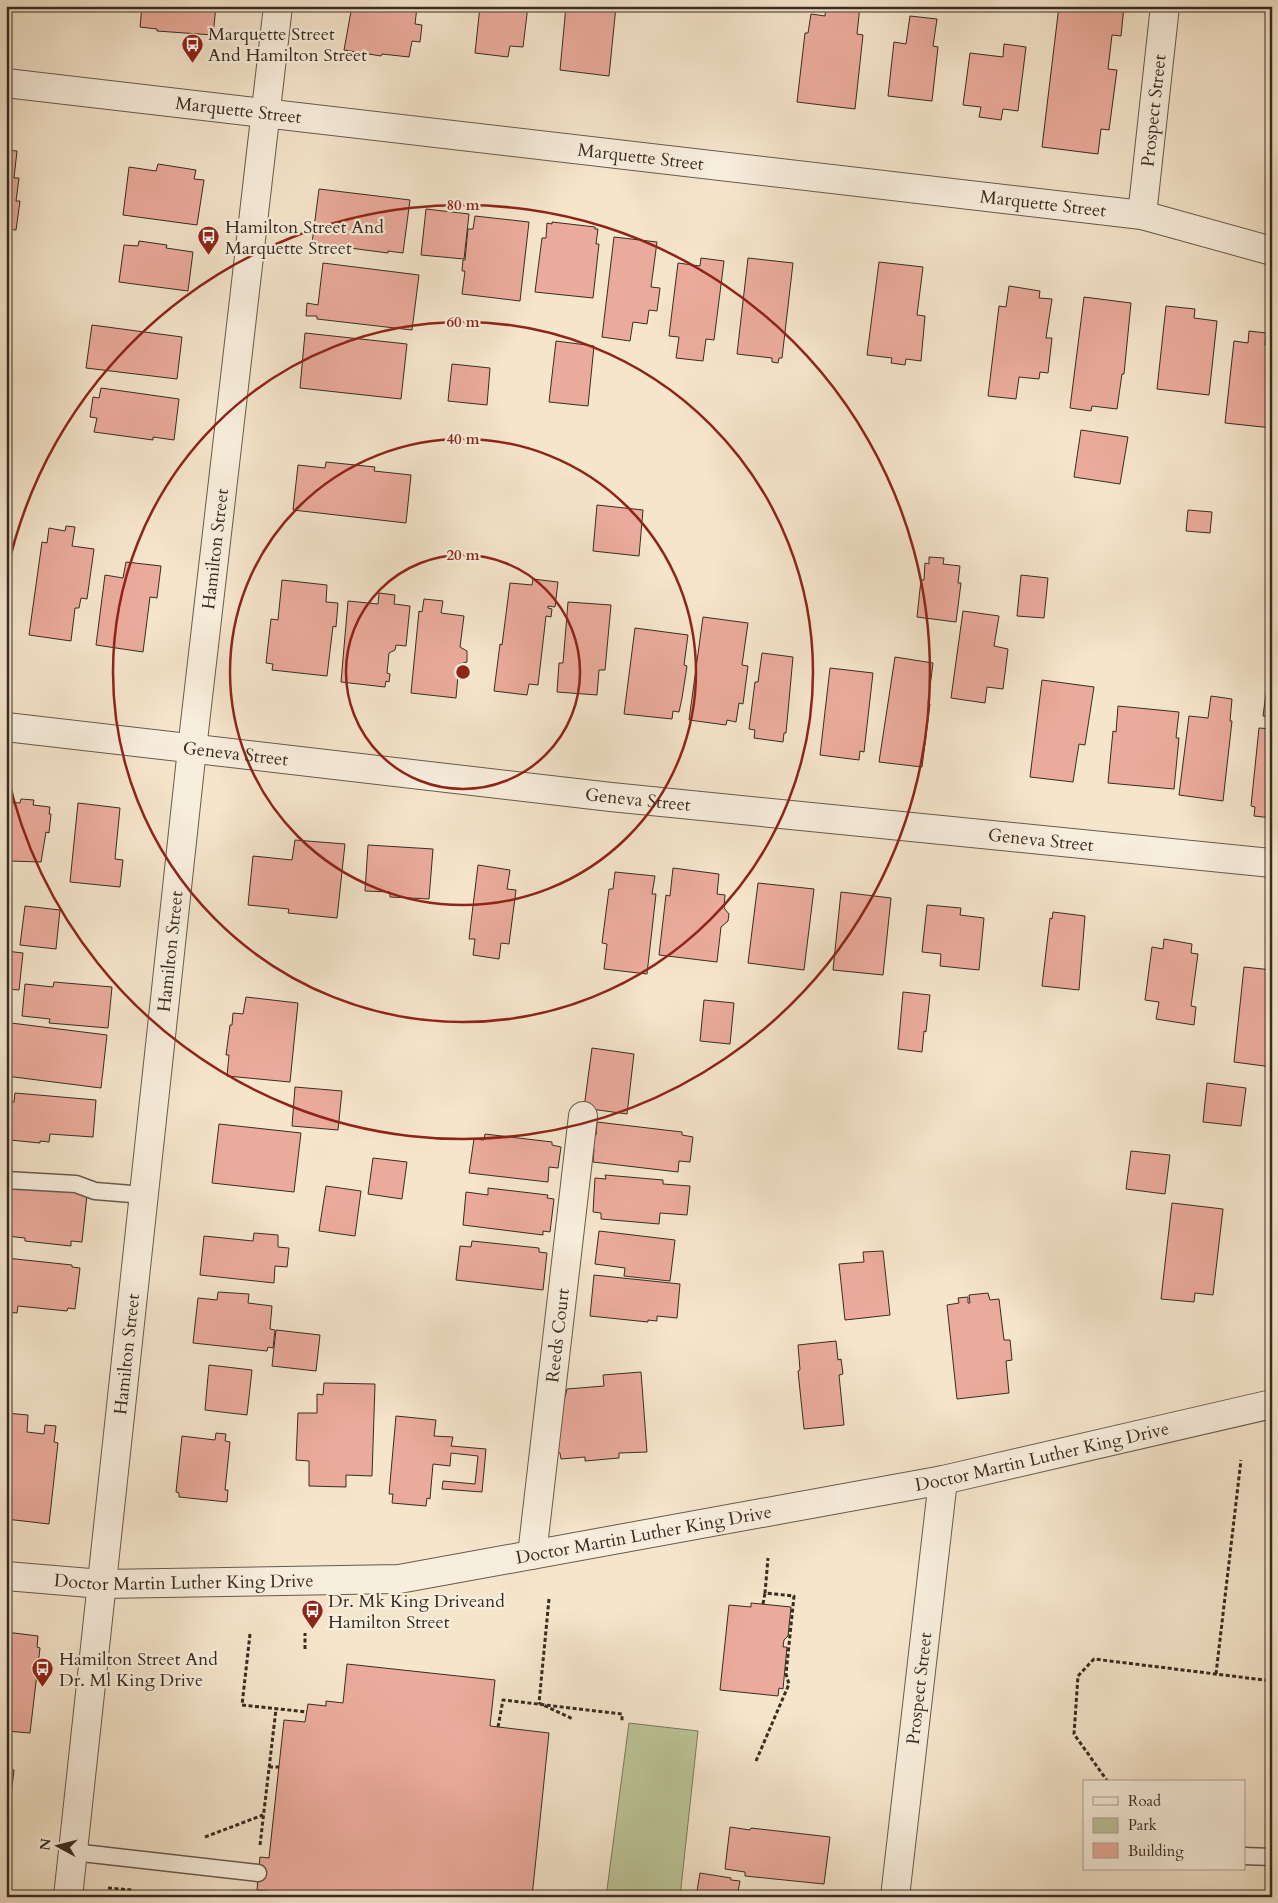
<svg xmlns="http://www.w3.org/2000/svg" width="1278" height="1903" viewBox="0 0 1278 1903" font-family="Cardo,serif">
	<rect width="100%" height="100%" fill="#f5e5cb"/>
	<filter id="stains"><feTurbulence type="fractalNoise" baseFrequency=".004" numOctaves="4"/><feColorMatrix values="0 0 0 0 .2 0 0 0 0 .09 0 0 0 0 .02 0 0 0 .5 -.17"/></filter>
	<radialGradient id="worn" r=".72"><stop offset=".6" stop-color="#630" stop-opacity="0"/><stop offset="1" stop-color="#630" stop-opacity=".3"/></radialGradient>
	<polygon fill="#bbc598" stroke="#7a785d" points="629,1723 698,1731 680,1897 606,1897"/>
	<g fill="#ebab9c" stroke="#382c22">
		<polygon points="45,6 68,6 68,9"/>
		<polygon points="142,6 216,6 213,35 157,31 157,29 140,27"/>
		<polygon points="352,6 417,7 415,24 422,25 420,42 412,41 409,57 382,54 381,56 344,50"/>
		<polygon points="480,6 528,6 523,47 510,46 508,57 475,53"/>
		<polygon points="566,6 616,6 609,76 560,70"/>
		<polygon points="826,6 860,6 857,34 863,35 855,109 797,102 805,33 808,33 811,14 825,16"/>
		<polygon points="1006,6 1041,6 1041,10"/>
		<polygon points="1059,6 1124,6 1121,36 1112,35 1108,69 1117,70 1109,130 1101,129 1098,154 1042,147"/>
		<polygon points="910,16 937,19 933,46 938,47 932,101 888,96 894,42 906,44"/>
		<polygon points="1004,44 1026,47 1018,111 1003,109 1001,120 979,117 981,107 963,105 970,53 1003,57"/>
		<polygon points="6,150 17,151 14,178 19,178 16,201 20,201 16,230 6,229"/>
		<polygon points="158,164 196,170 194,179 204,180 197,225 123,215 129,167 156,171"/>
		<polygon points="319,189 410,200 403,253 388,251 388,253 312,243"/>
		<polygon points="426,209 469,214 464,259 421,255"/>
		<polygon points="475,216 529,222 520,301 462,294 465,271 462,271 463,260 465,260 468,229 473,229"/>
		<polygon points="552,222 595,227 595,229 598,229 596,244 599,244 593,298 535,292 542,238 546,238 547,223 552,224"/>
		<polygon points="614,237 657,242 651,287 660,288 657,311 649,310 647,324 633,322 630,341 602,337"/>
		<polygon points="139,241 167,245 166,248 193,252 188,291 119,282 124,245 138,246"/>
		<polygon points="701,258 724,261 714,340 706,339 703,361 676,358 679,337 669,336 678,263 700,266"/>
		<polygon points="748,258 793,263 782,358 779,358 778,363 772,362 772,358 737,354"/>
		<polygon points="879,262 923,267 917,315 925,316 921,361 906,359 905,365 891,363 892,358 867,355"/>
		<polygon points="323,263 419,275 412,330 317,319 317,316 306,316 307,303 318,305"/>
		<polygon points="1009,286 1040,291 1039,298 1052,299 1046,338 1052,338 1048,373 1040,372 1039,379 1019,377 1016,399 988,396 999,306 1006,307"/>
		<polygon points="1084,297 1131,303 1124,374 1122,374 1117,409 1092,406 1091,411 1070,408"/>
		<polygon points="1166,306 1195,309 1194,318 1217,321 1209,395 1157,389"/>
		<polygon points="92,325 182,337 177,379 86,368"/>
		<polygon points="1249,331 1266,333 1265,345 1272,346 1272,428 1225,423 1234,341 1248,343"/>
		<polygon points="305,333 407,344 401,399 300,388"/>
		<polygon points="556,341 594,346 588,406 549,402"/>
		<polygon points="452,364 490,368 487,405 448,401"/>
		<polygon points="101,388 179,399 174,440 153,437 153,440 94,432 97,418 90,417 93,397 99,398"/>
		<polygon points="1081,430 1128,437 1120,484 1074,477"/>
		<polygon points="326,462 375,467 374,471 411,475 406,523 293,510 298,465 325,468"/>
		<polygon points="597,505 643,510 639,556 593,551"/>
		<polygon points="1188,510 1212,512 1210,533 1186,531"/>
		<polygon points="66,526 75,527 72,546 94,549 87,599 81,598 79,608 75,608 71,641 29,635 42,542 47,543 49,528 65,531"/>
		<polygon points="929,557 944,558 943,564 960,566 958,583 961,583 956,622 917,617 921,580 924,580 925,563 929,564"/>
		<polygon points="126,562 161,566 157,598 150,597 143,652 96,645 105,575 123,578"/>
		<polygon points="1021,575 1048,578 1044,618 1017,616"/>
		<polygon points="533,579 558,582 555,607 548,606 548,608 552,609 551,617 546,616 538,685 529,684 527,695 494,691 500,644 502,645 510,583 532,585"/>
		<polygon points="282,580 327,585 326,602 338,603 336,627 333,626 327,676 272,670 273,664 266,663 271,619 278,620"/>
		<polygon points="379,593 395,595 394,604 410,606 406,646 396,645 395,650 389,653 387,673 390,674 389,682 386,681 385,687 341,682 348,601 378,604"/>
		<polygon points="424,599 443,601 441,613 464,616 460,647 467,651 467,662 459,664 456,698 411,693 419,611 422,612"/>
		<polygon points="568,602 611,605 605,670 599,670 597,695 557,692 559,663 563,663"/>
		<polygon points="963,611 999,616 994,646 1008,649 1003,689 987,687 985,703 951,698"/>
		<polygon points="703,617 748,623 742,665 748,666 743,704 739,703 736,722 727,720 726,725 689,720"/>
		<polygon points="635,628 688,635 684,665 687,666 682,698 679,712 673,711 672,719 624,714"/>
		<polygon points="1272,650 1272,717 1263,716"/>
		<polygon points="762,653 793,657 786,733 784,733 783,742 754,738 755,730 749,729 755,682 758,682"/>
		<polygon points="895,657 933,663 928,703 930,704 922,767 879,762"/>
		<polygon points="830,668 873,673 864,752 860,751 859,760 820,755"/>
		<polygon points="1042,680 1094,687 1085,745 1079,744 1073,782 1030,777"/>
		<polygon points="1211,696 1232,699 1230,721 1232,721 1223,801 1179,795 1189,716 1208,718"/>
		<polygon points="1118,706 1179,712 1176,738 1179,738 1174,789 1108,783 1113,731 1116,732"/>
		<polygon points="1259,728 1272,729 1272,818 1254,816 1255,807 1251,806"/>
		<polygon points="21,799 34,800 33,805 50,807 49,814 51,814 49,833 46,832 41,862 10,861 10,854 6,854 6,802 20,803"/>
		<polygon points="78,803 120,808 115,859 123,860 120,887 70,882"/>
		<polygon points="295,840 345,844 337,918 288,913 289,909 248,905 253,856 292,860"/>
		<polygon points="368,845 433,849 429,899 390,897 390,892 365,891"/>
		<polygon points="478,865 510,870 507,889 516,890 509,944 501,943 499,959 473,955 475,939 469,939"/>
		<polygon points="673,868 719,874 717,894 725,895 724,908 729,914 728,921 721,927 717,962 659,955 666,895 670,896"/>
		<polygon points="615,872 655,876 652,894 656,894 647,974 604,969 607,944 602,943 609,889 613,889"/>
		<polygon points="758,883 814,889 804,970 748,963"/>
		<polygon points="841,892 891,898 883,975 833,970"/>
		<polygon points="927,905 961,908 960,915 984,918 979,970 940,966 941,954 922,952"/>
		<polygon points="25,906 60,910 56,949 20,945"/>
		<polygon points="1053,912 1085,916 1079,990 1042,986 1050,918 1052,919"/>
		<polygon points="1164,939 1192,944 1191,953 1198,954 1191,1006 1196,1007 1194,1025 1156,1019 1159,1002 1145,1000 1152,947 1163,949"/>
		<polygon points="6,951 23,953 19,990 6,989"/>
		<polygon points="1244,967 1272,970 1272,1067 1234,1062"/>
		<polygon points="54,982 112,987 108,1028 49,1023 50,1019 22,1016 25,984 53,987"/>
		<polygon points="903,992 930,995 926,1032 924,1031 922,1052 898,1049"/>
		<polygon points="246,997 298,1003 290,1082 227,1076 229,1055 226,1055 230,1025 232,1025 233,1013 243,1014"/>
		<polygon points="704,1000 734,1003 730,1044 700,1041"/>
		<polygon points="11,1023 107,1035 101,1088 6,1076 6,1053"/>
		<polygon points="592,1048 634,1054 627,1114 584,1108"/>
		<polygon points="1207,1083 1246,1088 1241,1126 1203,1122"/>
		<polygon points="295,1087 342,1091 338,1130 292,1126"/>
		<polygon points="15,1093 96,1100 93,1137 50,1134 49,1142 40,1141 40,1143 10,1140 12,1117 6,1116 6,1101 14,1102"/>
		<polygon points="597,1122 682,1132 682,1135 693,1137 690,1162 679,1161 678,1172 593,1162 594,1149 590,1149 592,1134 596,1135"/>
		<polygon points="219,1124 301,1133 294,1192 212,1183"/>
		<polygon points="485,1134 552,1142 552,1145 561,1147 558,1168 549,1167 548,1182 469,1173 474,1139 484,1140"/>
		<polygon points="1131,1151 1170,1155 1165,1194 1126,1189"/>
		<polygon points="373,1158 407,1162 402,1199 368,1194"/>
		<polygon points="605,1175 663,1180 663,1184 690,1186 687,1215 660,1213 659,1224 601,1219 601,1213 593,1212 595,1178 606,1179"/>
		<polygon points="12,1185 78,1189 77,1194 87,1195 82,1242 71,1241 71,1246 25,1241 25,1238 7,1236"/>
		<polygon points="326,1186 361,1191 355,1236 319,1231"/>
		<polygon points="488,1188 548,1195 547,1198 554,1199 550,1232 543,1231 543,1235 463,1225 466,1192 488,1195"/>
		<polygon points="1172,1203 1223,1209 1213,1295 1195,1293 1194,1302 1161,1299"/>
		<polygon points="599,1231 675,1240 670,1281 624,1276 625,1268 595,1264"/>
		<polygon points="254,1233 278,1235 278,1247 289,1248 287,1267 275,1266 274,1283 200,1275 204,1236 253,1241"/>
		<polygon points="472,1241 539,1248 539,1252 547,1253 543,1290 456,1280 460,1246 471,1247"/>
		<polygon points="883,1251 890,1315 845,1320 839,1264 864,1262 863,1252"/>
		<polygon points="6,1258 72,1265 72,1267 80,1268 75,1309 68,1308 67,1311 18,1306 17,1313 6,1312"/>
		<polygon points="594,1275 680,1284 677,1318 657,1316 657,1321 648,1320 648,1322 590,1316"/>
		<polygon points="218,1292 249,1294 248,1303 272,1306 270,1329 275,1330 273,1348 268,1347 267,1351 193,1343 198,1298 217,1300"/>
		<polygon points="988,1293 990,1300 999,1299 1004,1340 1010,1340 1012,1360 1006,1361 1009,1393 957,1399 947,1305 959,1303 958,1298 968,1297 968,1303 970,1303 969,1295"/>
		<polygon points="276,1330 320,1335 316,1371 272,1366"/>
		<polygon points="836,1341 838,1360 841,1359 843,1374 839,1375 844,1425 804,1429 798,1371 800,1370 798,1345"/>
		<polygon points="209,1365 252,1370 247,1415 205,1410"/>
		<polygon points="641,1372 647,1452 619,1453 619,1458 585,1461 585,1457 561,1459 560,1453 558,1453 556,1419 559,1397 565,1397 567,1389 604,1386 603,1375"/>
		<polygon points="324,1383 375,1384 372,1476 346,1475 346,1487 309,1486 309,1461 296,1460 298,1413 317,1413 317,1394 323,1395"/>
		<polygon points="6,1413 28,1415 27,1432 44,1434 45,1425 56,1426 54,1442 58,1443 49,1524 6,1519 11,1497 6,1497"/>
		<polygon points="396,1416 436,1420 434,1436 453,1437 451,1446 486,1449 482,1492 442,1489 443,1481 475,1484 478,1456 451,1453 450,1466 433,1464 430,1499 427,1498 426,1506 392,1503 393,1494 389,1494"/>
		<polygon points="216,1433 226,1434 225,1441 230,1442 225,1490 228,1490 227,1502 179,1497 179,1493 176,1492 182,1436 215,1440"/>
		<polygon points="751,1603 791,1607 788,1636 784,1640 783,1647 787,1647 783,1689 779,1688 778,1696 720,1690 729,1605 751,1607"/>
		<polygon points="6,1632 38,1636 37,1647 40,1648 30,1733 6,1731"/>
		<polygon points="347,1664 495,1680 490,1726 549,1733 532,1897 294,1897 294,1894 257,1890 260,1857 269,1858 284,1720 305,1722 308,1704 326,1706 326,1701 343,1703"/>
		<polygon points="6,1769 14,1770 6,1840"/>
		<polygon points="730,1827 750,1830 751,1828 830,1837 824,1884 745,1876 745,1872 725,1869"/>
		<polygon points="700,1873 731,1878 731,1880 740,1881 737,1897 696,1897"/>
	</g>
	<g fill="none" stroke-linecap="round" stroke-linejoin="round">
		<defs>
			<g id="service">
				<polyline points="6,1180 76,1184 95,1191 144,1195"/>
				<polyline points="73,1852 258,1873"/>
				<polyline points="1244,1856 1272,1857"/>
			</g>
			<g id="minor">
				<path id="s1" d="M1142 215 1165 6"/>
				<path id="s2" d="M6 727 611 797 1272 863"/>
				<path id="s3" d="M532 1555 583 1116"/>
				<path id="s4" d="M68 1897 192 749 278 6"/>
				<path id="s5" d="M895 1897 943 1480"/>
			</g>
			<g id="tertiary">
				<path id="s6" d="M6 83 1142 215 1272 251"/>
				<path id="s7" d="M6 1576 102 1584 399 1579 943 1480 1272 1404"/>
			</g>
		</defs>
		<use href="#service" stroke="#675a4c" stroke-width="19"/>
		<use href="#minor" stroke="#675a4c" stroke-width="30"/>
		<use href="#tertiary" stroke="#675a4c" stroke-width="30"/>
		<g stroke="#382c22" stroke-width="3" stroke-dasharray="4 2.5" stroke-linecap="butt">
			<polyline points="549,1599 539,1703 573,1719"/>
			<polyline points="763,1604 765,1593"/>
			<polyline points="250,1634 242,1705 307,1712"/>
			<polyline points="305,1649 305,1633"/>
			<polyline points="1216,1674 1241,1460"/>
			<polyline points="498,1727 503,1700 622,1714 622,1721"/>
			<polyline points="756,1761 789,1684 786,1674 794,1596 765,1593 768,1558"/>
			<polyline points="269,1767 279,1767"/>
			<polyline points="1108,1782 1074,1734 1078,1676 1094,1659 1272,1681"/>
			<polyline points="205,1837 263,1815"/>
			<polyline points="260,1845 276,1709"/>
			<polyline points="108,1888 132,1890"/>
		</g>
		<use href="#service" stroke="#f8eedd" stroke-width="16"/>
		<use href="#minor" stroke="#f8eedd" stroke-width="28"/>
		<use href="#tertiary" stroke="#f8eedd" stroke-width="28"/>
	</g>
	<g fill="none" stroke="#8f2418" stroke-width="2.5">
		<circle cx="463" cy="672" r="117"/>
		<circle cx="463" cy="672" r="233"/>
		<circle cx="463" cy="672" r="350"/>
		<path d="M7 571A467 467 0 1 1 7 773"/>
	</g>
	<defs>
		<symbol id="bus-pin" viewBox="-11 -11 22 30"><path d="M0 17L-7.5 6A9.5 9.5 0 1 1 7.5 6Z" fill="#8f2418" stroke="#f8eedd"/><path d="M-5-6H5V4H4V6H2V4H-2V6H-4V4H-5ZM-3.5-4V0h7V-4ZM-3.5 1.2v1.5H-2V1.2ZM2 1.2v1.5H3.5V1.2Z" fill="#fff"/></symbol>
	</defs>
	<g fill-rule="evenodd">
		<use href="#bus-pin" x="180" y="32" width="25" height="34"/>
		<use href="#bus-pin" x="196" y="224" width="25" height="34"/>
		<use href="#bus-pin" x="300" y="1598" width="25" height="34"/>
		<use href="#bus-pin" x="30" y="1656" width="25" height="34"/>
	</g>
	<g text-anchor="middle" stroke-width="4.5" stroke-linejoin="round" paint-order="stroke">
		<g font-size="18" fill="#382c22" stroke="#f8eedd" text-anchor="start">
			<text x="208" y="40">Marquette Street<tspan x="208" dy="21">And Hamilton Street</tspan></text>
			<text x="225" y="233">Hamilton Street And<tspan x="225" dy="21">Marquette Street</tspan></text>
			<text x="328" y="1607">Dr. Mk King Driveand<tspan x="328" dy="21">Hamilton Street</tspan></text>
			<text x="59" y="1665">Hamilton Street And<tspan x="59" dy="21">Dr. Ml King Drive</tspan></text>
		</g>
		<g font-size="18" fill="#382c22" stroke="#f8eedd">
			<text dy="6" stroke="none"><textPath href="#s6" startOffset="234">Marquette Street</textPath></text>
			<text dy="6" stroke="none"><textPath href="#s1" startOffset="105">Prospect Street</textPath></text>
			<text dy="6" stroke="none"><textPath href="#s6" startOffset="639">Marquette Street</textPath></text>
			<text dy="6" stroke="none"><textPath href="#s6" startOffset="1044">Marquette Street</textPath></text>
			<text dy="6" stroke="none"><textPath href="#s4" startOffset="1356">Hamilton Street</textPath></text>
			<text dy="6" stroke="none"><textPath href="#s2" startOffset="231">Geneva Street</textPath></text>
			<text dy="6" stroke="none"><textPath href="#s2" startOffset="636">Geneva Street</textPath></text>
			<text dy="6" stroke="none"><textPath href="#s2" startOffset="1041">Geneva Street</textPath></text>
			<text dy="6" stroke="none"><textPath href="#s4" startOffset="951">Hamilton Street</textPath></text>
			<text dy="6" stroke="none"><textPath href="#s3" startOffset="221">Reeds Court</textPath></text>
			<text dy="6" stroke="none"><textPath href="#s4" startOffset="546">Hamilton Street</textPath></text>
			<text dy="6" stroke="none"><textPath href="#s7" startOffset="1048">Doctor Martin Luther King Drive</textPath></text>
			<text dy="6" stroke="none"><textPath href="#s7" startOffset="642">Doctor Martin Luther King Drive</textPath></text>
			<text dy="6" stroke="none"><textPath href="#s7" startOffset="178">Doctor Martin Luther King Drive</textPath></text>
			<text dy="6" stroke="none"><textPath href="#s5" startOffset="210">Prospect Street</textPath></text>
		</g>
	</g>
	<circle cx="463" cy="672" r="8" fill="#8f2418" stroke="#f8eedd" stroke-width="2.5"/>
	<g font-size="15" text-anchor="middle" font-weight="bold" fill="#8f2418" stroke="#f8eedd" stroke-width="4.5" stroke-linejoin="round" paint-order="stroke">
		<text x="463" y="210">80 m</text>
		<text x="463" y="327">60 m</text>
		<text x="463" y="444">40 m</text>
		<text x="463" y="560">20 m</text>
	</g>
	<rect width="1278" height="1903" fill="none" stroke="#f5e5cb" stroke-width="25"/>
	<rect x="8" y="8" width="1263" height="1888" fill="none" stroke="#382c22" stroke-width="2.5"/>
	<rect x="12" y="12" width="1253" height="1878" fill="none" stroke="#382c22"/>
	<rect x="1083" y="1780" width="162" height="90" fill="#f8eedd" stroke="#aba092"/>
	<rect x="1093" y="1797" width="25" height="8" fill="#f8eedd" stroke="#aba092"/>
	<text x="1128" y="1806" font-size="15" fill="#382c22">Road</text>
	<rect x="1093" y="1818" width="25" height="15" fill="#bbc598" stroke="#aba092"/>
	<text x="1128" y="1830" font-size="15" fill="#382c22">Park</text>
	<rect x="1093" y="1843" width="25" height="15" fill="#ebab9c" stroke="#aba092"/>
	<text x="1128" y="1856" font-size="15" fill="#382c22">Building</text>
	<g transform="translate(58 1846) rotate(277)" stroke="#f8eedd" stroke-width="4" paint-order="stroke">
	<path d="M0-4L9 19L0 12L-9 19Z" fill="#382c22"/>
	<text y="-8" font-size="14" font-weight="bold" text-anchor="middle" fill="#382c22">N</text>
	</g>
	<rect width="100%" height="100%" filter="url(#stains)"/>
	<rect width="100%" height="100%" fill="url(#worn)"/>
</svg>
